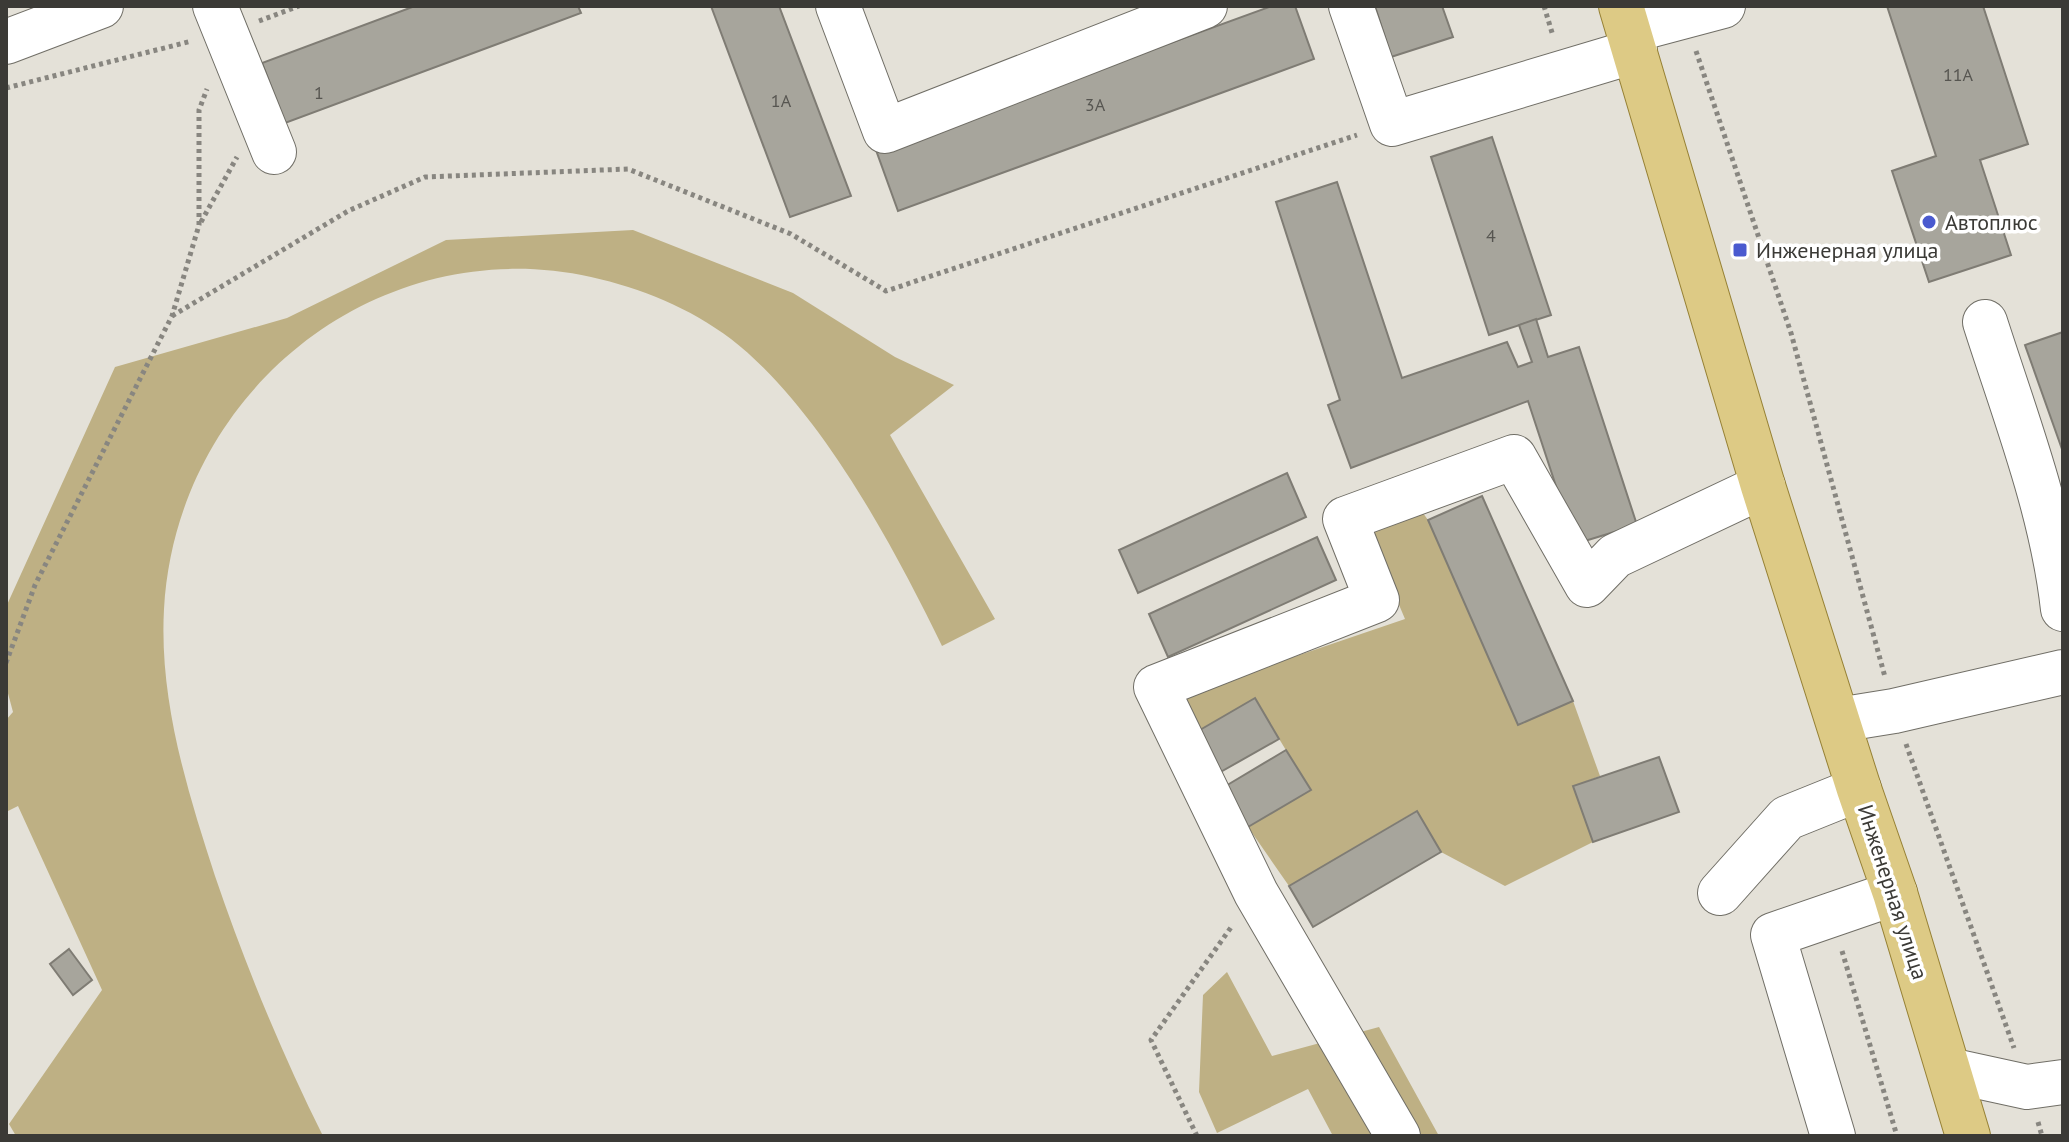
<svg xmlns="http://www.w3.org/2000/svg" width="2069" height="1142" viewBox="0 0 2069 1142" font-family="'PT Sans',sans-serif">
	<rect width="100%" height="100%" fill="#e4e1d8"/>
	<g fill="#beb084">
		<path d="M633 230 793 293 895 357 954 385 890 435 995 619 942 646C894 547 819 407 731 339 690 308 641 288 591 277 377 230 176 392 164 609 159 700 187 790 215 876 245 964 281 1052 323 1136H16L9 1124 102 990 18 806 6 812V720L13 712 6 686V607L115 367 287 318 446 240Z"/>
		<polygon points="1418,506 1428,520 1518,725 1573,701 1600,776 1574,786 1593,842 1505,886 1441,852 1416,811 1289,886 1248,827 1310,790 1255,699 1193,734 1173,698 1405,619 1367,529"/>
		<polygon points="1227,972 1272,1056 1379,1027 1439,1136 1333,1136 1308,1089 1217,1133 1199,1092 1203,995"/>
	</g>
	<g fill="#a7a59c" stroke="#7f7c74" stroke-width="2">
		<polygon points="415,6 578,6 581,13 285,123 262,63"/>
		<polygon points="711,6 779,6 851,196 790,217"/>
		<polygon points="1272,6 1295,6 1314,59 898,211 876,150"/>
		<polygon points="1375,6 1442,6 1453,37 1391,57"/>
		<polygon points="1887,6 1983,6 2028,144 1980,160 2011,255 1929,282 1892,171 1936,156"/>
		<polygon points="1492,137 1551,315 1489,335 1431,157"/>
		<polygon points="1337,182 1402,378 1507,342 1518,367 1532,362 1519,325 1536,319 1548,357 1579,347 1637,525 1575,544 1528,401 1351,468 1328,405 1340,400 1276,202"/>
		<polygon points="2063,332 2063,452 2025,345"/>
		<polygon points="1287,473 1306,517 1138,593 1119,550"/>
		<polygon points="1482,496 1573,701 1518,725 1428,520"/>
		<polygon points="1317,537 1336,580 1168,657 1149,614"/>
		<polygon points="1255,698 1279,739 1217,774 1193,734"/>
		<polygon points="1286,750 1311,790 1248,827 1224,787"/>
		<polygon points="1659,757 1679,812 1593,842 1573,786"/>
		<polygon points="1417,811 1441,852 1313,927 1289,886"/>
		<polygon points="69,949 92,980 73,995 50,964"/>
	</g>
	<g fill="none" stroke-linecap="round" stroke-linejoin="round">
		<defs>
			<g id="minor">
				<polyline points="215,6 274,152"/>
				<polyline points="838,6 885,131 1205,6"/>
				<polyline points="1351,6 1392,124 1635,51"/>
				<polyline points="1629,31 1723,6"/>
				<polyline points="6,42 101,6"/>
				<path d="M1985 322C2015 416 2052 510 2063 609"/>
				<polyline points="1838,720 1894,711 2063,672"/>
				<polyline points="1720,893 1787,818 1859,789"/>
				<polyline points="1949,1070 2027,1087 2063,1082"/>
				<polyline points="1398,1136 1256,893 1156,687 1377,600 1345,519 1514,457 1587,585 1615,556 1763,486"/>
				<polyline points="1833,1136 1773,935 1895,893"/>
			</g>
			<polyline id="major" points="1621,6 1763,486 1859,789 1895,893 1968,1136"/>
		</defs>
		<use href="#minor" stroke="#706e66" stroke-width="46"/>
		<use href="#major" stroke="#968135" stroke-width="46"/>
		<g stroke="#888680" stroke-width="5" stroke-dasharray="4 4" stroke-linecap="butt">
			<polyline points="1544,6 1553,36"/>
			<polyline points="259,21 299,6"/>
			<polyline points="1696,51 1791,333 1885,677"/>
			<polyline points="6,88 192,41"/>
			<polyline points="201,222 237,157"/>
			<polyline points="172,316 348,211 425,177 628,169 791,234 886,291 1357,135"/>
			<polyline points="6,663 35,585 172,316 199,225 199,110 207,89"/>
			<polyline points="1906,744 2014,1048"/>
			<polyline points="1842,951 1897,1136"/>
			<polyline points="2038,1122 2042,1136"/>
			<polyline points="1197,1136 1151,1040 1232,926"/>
		</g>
		<use href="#minor" stroke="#fff" stroke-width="44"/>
		<use href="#major" stroke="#ddca85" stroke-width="44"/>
	</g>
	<g fill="#4a5acf" stroke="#fff" stroke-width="3">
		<circle cx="1929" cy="222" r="8"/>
		<rect x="1732" y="242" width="16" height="16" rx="4"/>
	</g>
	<g text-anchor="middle" stroke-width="7" stroke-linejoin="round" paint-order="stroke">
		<g font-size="18" fill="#565550">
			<text x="1958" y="81">11А</text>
			<text x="319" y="99">1</text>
			<text x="781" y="107">1А</text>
			<text x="1095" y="111">3А</text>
			<text x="1491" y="242">4</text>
		</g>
		<g font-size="22" fill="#3b3a36" stroke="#fff" text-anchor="start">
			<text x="1945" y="230">Автоплюс</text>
			<text x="1756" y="258">Инженерная улица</text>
		</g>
		<g font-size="22" fill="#3b3a36" stroke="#fff">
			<text transform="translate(1893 892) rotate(72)" y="8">Инженерная улица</text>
		</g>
	</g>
	<rect width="2069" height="1142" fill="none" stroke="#3b3a36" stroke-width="16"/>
</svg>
